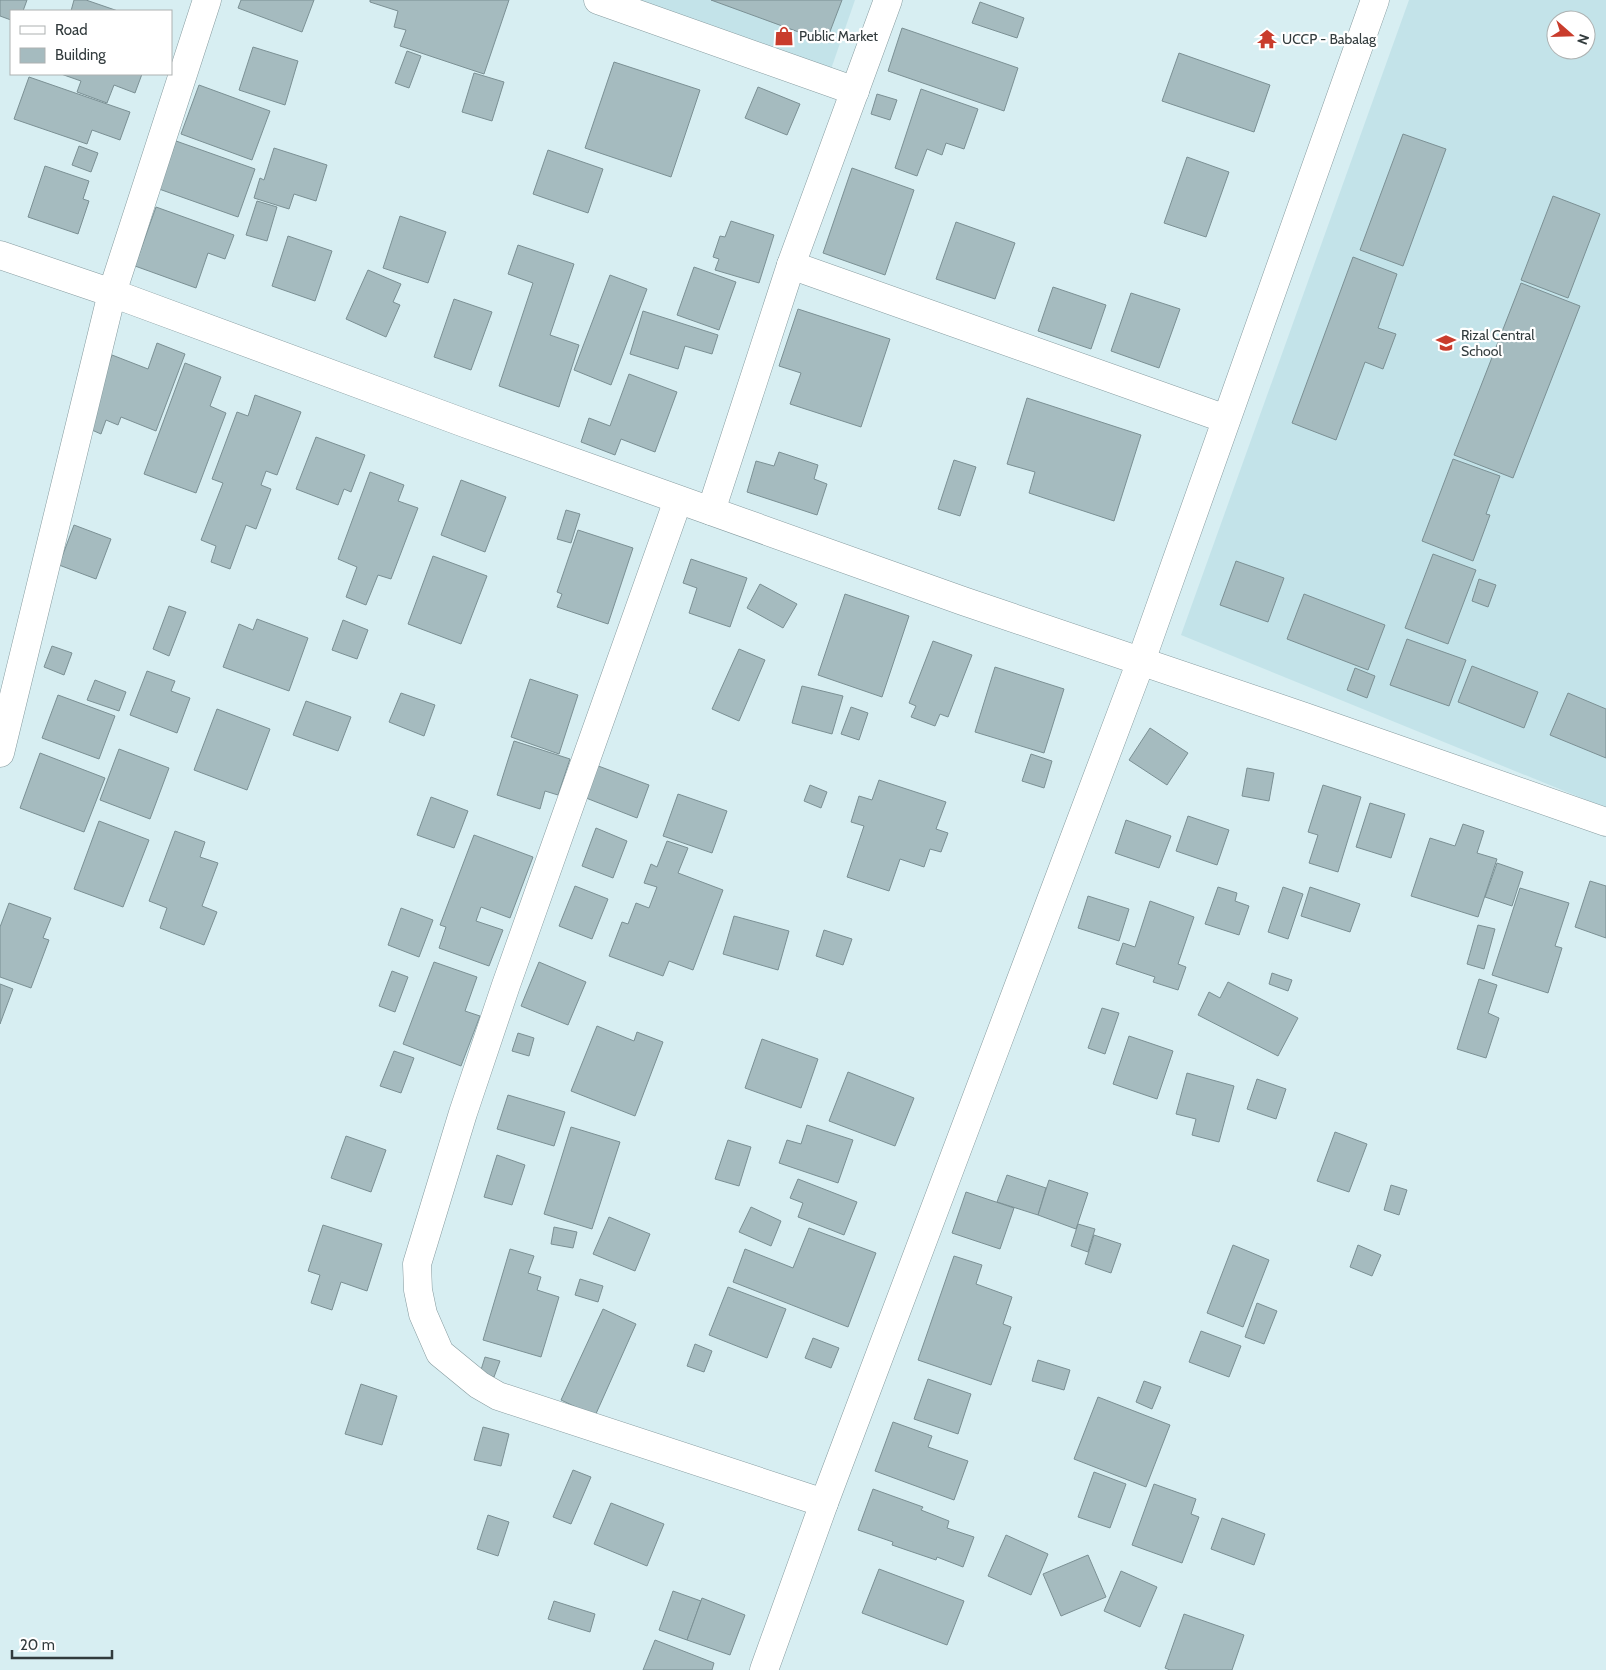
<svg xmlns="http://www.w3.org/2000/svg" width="1606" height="1670" viewBox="0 0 1606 1670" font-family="Cabin,sans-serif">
	<rect width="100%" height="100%" fill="#d7eef2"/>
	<g fill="#c3e3e9" fill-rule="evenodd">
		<polygon points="622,0 855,0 830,72"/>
		<path d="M1409 0H1606V808L1181 635ZM1556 20H1586V50H1556Z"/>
	</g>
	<g fill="#a5bbbf" stroke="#7b9094">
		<polygon points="0,0 27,0 23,11 11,11 11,20 0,16"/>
		<polygon points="74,0 86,0 118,11 71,11"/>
		<polygon points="241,0 314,0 302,32 238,8"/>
		<polygon points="370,0 509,0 484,74 400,46 406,30 394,27 398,11 370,2"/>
		<polygon points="711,0 842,0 826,42"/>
		<polygon points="980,2 1024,18 1017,38 972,23"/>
		<polygon points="902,28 1018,68 1004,111 888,71"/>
		<polygon points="253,47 298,61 285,105 239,90"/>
		<polygon points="407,51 421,56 409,88 395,83"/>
		<polygon points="1179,53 1270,85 1254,132 1162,101"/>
		<polygon points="614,62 700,90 671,177 585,148"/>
		<polygon points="474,73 504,82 492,121 462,112"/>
		<polygon points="61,74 142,74 135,93 114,85 107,103 77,92 81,81"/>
		<polygon points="29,77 130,112 120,140 92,130 87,144 14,119"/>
		<polygon points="199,85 270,111 252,160 181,134"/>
		<polygon points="758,87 800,104 787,135 745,118"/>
		<polygon points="921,89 978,109 964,149 946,143 942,155 927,149 917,176 895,168"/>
		<polygon points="877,94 897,100 890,120 871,114"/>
		<polygon points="1403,134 1446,149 1403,266 1360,250"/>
		<polygon points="176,141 255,169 238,217 159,189"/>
		<polygon points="79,146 98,153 91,172 72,165"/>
		<polygon points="274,148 327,165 316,201 294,194 289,209 254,198 260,178 264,180"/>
		<polygon points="548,150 603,169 588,213 533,194"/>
		<polygon points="1187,157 1229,172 1206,237 1164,223"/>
		<polygon points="45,166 89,181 83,199 89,201 78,234 28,217"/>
		<polygon points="852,168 914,190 885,275 823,253"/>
		<polygon points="1553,196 1600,214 1568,298 1521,280"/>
		<polygon points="257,201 277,207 267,241 246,235"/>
		<polygon points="156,207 234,235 225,259 208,253 196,288 135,266"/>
		<polygon points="400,216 446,232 428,283 383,268"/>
		<polygon points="731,221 774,235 759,283 715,270 719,259 713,257 720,236 725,237"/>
		<polygon points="956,222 1015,243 995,299 936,279"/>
		<polygon points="288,236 332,251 315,301 272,286"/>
		<polygon points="518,245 574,264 550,335 579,345 559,407 499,386 533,283 508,274"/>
		<polygon points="1353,257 1397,274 1378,328 1396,334 1383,369 1365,362 1336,440 1292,423"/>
		<polygon points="694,267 736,282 719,330 677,315"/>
		<polygon points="368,270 401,284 393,302 400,305 386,337 346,319"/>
		<polygon points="610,275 647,289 611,385 574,370"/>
		<polygon points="1521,283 1580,306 1513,478 1454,455"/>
		<polygon points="1053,287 1106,305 1091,349 1038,331"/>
		<polygon points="1131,293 1180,309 1159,368 1111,351"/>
		<polygon points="454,299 492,312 471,370 434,357"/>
		<polygon points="798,309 890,339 861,427 790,404 801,373 779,366"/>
		<polygon points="643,311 718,335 712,354 685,346 678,369 630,354"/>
		<polygon points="157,343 185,354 156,431 121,417 118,425 106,420 101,434 85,427 112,355 148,369"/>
		<polygon points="185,363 221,377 210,406 226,413 196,493 144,474"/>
		<polygon points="629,374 677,392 655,452 621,439 615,455 581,442 589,418 610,426"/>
		<polygon points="255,395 301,412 277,475 266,471 261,485 271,489 256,529 246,525 230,569 211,562 216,546 201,540 223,483 212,479 237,412 248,416"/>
		<polygon points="1027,398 1141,435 1114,521 1029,493 1035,472 1007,464"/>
		<polygon points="316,437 365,455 351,492 344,489 338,505 296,489"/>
		<polygon points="779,452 818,465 814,479 827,484 817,515 747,492 756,461 774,466"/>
		<polygon points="1453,459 1500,476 1486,514 1490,515 1473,561 1422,541"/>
		<polygon points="954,460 976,467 960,516 938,509"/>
		<polygon points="370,472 404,485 398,501 418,508 391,579 378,575 366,605 346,597 357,567 338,559"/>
		<polygon points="461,480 506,497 485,552 441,535"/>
		<polygon points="566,510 580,514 571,543 557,539"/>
		<polygon points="74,525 111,539 96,579 59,565"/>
		<polygon points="578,530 633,548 608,624 557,607 562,594 557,592"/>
		<polygon points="1433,554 1476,570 1448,644 1405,628"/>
		<polygon points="433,556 487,576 461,644 408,624"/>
		<polygon points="691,559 747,578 730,627 689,613 697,588 683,583"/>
		<polygon points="1236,561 1284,578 1268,622 1220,605"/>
		<polygon points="1479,579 1496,585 1488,607 1472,601"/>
		<polygon points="760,584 797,604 783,628 747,608"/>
		<polygon points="845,594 909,616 882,697 818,675"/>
		<polygon points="1304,594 1385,625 1368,670 1287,639"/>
		<polygon points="169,606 186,612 169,656 153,649"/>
		<polygon points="257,619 308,638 289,691 223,667 239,624 253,630"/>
		<polygon points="343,620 368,630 357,659 332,650"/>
		<polygon points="1407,639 1466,660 1449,706 1390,685"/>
		<polygon points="933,641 972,655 948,717 940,714 935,726 911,717 916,706 909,703"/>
		<polygon points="52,646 72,653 64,675 44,667"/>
		<polygon points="739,649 765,660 739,721 712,709"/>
		<polygon points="1472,666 1538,692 1524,728 1458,702"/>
		<polygon points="995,667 1064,689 1044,753 975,732"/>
		<polygon points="1355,668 1375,676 1367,698 1347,690"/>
		<polygon points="147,671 175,681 171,691 190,698 177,733 130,715"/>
		<polygon points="530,679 578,695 559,754 511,737"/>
		<polygon points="95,680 126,692 119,711 87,700"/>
		<polygon points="802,686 843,696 832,734 792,723"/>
		<polygon points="401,693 435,705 424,736 389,722"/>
		<polygon points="1568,693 1606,709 1606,758 1550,735"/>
		<polygon points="58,695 115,716 99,759 42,738"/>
		<polygon points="306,701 351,717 338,751 293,735"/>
		<polygon points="851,707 868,713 859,740 841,734"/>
		<polygon points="217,709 270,729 247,790 194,770"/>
		<polygon points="1150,728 1188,753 1167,785 1129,760"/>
		<polygon points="514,741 570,759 558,795 545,791 540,809 497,795"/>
		<polygon points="119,749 169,768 150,819 100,800"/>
		<polygon points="40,753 105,778 84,832 20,808"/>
		<polygon points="1031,754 1052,761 1044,788 1022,781"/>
		<polygon points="593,764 649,785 637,818 581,796"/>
		<polygon points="1247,768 1274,773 1269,801 1242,796"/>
		<polygon points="879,780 946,802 936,829 948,833 941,852 930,849 924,867 900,859 889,891 847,877 864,826 851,822 859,796 872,800"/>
		<polygon points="810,785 827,792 821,808 804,801"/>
		<polygon points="1323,785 1361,797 1338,872 1309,863 1318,835 1308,832"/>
		<polygon points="678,794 727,811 712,853 663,836"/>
		<polygon points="431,797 468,811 454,848 417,835"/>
		<polygon points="1370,803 1405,814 1391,858 1356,847"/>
		<polygon points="1188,816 1229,830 1217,865 1176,851"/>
		<polygon points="1126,820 1171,836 1159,868 1115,853"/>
		<polygon points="99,821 149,840 123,907 74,889"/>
		<polygon points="1463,824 1484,831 1477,853 1497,859 1478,917 1411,896 1430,838 1455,846"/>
		<polygon points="596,828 627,841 613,878 582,866"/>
		<polygon points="175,831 205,842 200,857 218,863 202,906 217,912 204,945 160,928 167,908 149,901"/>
		<polygon points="474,835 533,857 510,918 481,907 476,921 503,930 489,966 439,948 446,927 440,925"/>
		<polygon points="667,841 688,848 678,873 723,890 693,970 669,961 663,976 609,956 622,922 628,924 636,903 649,908 657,887 644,883 651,864 657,867"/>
		<polygon points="1497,863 1523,872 1512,906 1485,897"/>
		<polygon points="1590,881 1606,886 1606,938 1575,927"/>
		<polygon points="575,886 608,899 592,939 559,926"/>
		<polygon points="1218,887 1237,893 1235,901 1249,906 1239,935 1205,924"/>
		<polygon points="1283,887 1303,894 1288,939 1268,932"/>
		<polygon points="1310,887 1360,904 1350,932 1301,916"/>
		<polygon points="1520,888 1569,903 1555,946 1562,948 1548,993 1492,975"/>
		<polygon points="1088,896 1129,909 1119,941 1078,928"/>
		<polygon points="1150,901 1194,917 1178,964 1186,967 1178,990 1153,982 1155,977 1116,964 1123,943 1135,947"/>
		<polygon points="9,903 51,918 43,938 49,940 31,988 0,977 0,927"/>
		<polygon points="401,908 433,920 419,957 388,945"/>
		<polygon points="734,916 789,931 778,970 723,954"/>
		<polygon points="1478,925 1495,929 1484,969 1467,964"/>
		<polygon points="824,930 852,939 843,965 816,956"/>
		<polygon points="434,962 477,977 465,1011 480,1016 461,1066 403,1044"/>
		<polygon points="539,962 586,982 568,1025 521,1006"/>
		<polygon points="392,971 408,977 395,1012 379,1006"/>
		<polygon points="1272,973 1292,980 1288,991 1269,984"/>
		<polygon points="1479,979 1497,985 1488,1013 1499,1018 1486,1058 1457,1049"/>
		<polygon points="1228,982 1298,1018 1278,1056 1198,1015 1209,992 1220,998"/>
		<polygon points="0,984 13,989 0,1024"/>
		<polygon points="1102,1008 1119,1013 1105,1054 1088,1048"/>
		<polygon points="597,1026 634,1041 637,1032 663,1042 635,1116 571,1091"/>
		<polygon points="518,1033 534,1038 529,1056 512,1051"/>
		<polygon points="1129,1036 1173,1051 1157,1099 1113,1084"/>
		<polygon points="762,1039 818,1059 801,1108 745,1088"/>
		<polygon points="394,1051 414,1058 401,1093 380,1086"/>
		<polygon points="848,1072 914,1098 895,1146 829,1121"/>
		<polygon points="1187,1073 1234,1086 1219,1142 1192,1135 1196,1119 1176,1114"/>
		<polygon points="1257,1079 1286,1089 1276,1119 1247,1109"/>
		<polygon points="508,1095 565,1112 554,1146 497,1129"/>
		<polygon points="807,1125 853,1140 838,1183 779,1163 787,1140 801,1144"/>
		<polygon points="571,1127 620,1142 592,1229 544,1214"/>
		<polygon points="1335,1132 1367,1144 1349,1192 1317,1181"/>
		<polygon points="346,1136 386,1150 371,1192 331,1178"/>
		<polygon points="728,1140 751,1147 739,1186 715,1179"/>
		<polygon points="497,1155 525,1165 512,1205 484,1197"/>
		<polygon points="1007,1175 1046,1188 1038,1215 997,1202"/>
		<polygon points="798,1179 857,1202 844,1235 798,1217 803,1203 790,1198"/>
		<polygon points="1049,1180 1088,1193 1076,1229 1038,1215"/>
		<polygon points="1391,1185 1407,1190 1399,1215 1384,1210"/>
		<polygon points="966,1192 1014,1208 1000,1249 952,1233"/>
		<polygon points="751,1207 781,1221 771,1246 739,1232"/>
		<polygon points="609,1217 650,1234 635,1271 593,1254"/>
		<polygon points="1078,1224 1095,1229 1088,1252 1071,1246"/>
		<polygon points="323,1225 382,1244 367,1291 341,1282 332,1310 311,1303 320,1275 308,1271"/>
		<polygon points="554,1227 577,1232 573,1248 551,1244"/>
		<polygon points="809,1228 876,1253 848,1327 733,1282 745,1249 793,1268"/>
		<polygon points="1094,1235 1121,1244 1111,1273 1085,1264"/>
		<polygon points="1233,1245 1269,1260 1243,1327 1207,1313"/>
		<polygon points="1358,1245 1381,1255 1372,1276 1350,1267"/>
		<polygon points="510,1249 534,1256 528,1273 541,1277 537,1290 559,1297 541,1357 483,1340"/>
		<polygon points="954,1256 982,1265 976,1284 1012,1297 1003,1324 1011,1327 991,1385 918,1360"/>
		<polygon points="580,1279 603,1286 598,1302 575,1295"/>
		<polygon points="728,1287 786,1309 767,1358 709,1335"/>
		<polygon points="1257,1303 1277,1311 1264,1344 1245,1337"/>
		<polygon points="603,1309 636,1324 595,1416 561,1400"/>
		<polygon points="1201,1331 1241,1346 1229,1377 1189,1362"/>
		<polygon points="813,1338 839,1348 831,1368 805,1358"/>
		<polygon points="695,1344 712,1351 704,1372 687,1366"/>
		<polygon points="485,1357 500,1361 494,1377 480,1373"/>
		<polygon points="1038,1360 1070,1370 1064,1390 1032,1381"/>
		<polygon points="928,1379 971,1394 958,1434 914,1419"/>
		<polygon points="1144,1381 1161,1387 1152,1409 1136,1402"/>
		<polygon points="361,1384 397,1396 382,1445 345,1434"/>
		<polygon points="1098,1397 1170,1425 1146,1487 1074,1459"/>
		<polygon points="893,1422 932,1436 928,1447 968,1461 954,1500 875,1471"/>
		<polygon points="483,1427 509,1434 501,1466 474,1460"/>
		<polygon points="573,1470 591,1477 571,1524 553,1517"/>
		<polygon points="1094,1472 1126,1484 1110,1528 1078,1517"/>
		<polygon points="1154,1484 1196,1499 1191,1514 1199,1517 1182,1563 1132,1545"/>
		<polygon points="873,1489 923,1507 921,1510 949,1521 947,1528 974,1537 963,1567 937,1557 936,1560 892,1545 893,1542 858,1530"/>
		<polygon points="611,1503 664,1524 647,1566 594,1544"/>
		<polygon points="488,1515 509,1522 498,1556 477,1549"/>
		<polygon points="1222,1518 1265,1534 1254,1565 1211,1549"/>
		<polygon points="1006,1535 1048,1554 1031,1595 988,1576"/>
		<polygon points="1088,1555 1106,1597 1061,1616 1043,1574"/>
		<polygon points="879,1569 964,1601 947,1645 862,1613"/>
		<polygon points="1121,1571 1157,1587 1140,1627 1104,1611"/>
		<polygon points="673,1591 701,1601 687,1640 659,1630"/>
		<polygon points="702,1598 745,1615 730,1655 687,1640"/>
		<polygon points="554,1601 595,1614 590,1632 548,1619"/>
		<polygon points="1184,1614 1244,1635 1232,1670 1170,1670 1165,1668"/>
		<polygon points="655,1640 714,1663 712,1670 643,1670"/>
	</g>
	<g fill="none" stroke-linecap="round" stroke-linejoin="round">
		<defs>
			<g id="street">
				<polyline points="598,0 855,91"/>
				<polyline points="0,255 112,293 467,424 963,601 1305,717 1606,822"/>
				<polyline points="791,265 1226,419"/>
				<polyline points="678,500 506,985 463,1113 417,1264 418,1290 423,1314 440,1353 479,1385 498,1396 824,1503"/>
				<polyline points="711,511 791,265 888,0"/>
				<polyline points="0,753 112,293 207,0"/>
				<polyline points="764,1670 824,1503 1141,661 1375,0"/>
			</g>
		</defs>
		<use href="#street" stroke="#869b9f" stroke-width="29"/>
		<use href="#street" stroke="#fff" stroke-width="28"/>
	</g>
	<defs>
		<symbol id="shop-bare" viewBox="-9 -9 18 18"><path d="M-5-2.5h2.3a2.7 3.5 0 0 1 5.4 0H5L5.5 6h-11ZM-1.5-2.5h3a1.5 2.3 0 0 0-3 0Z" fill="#c93c2c" stroke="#fff" stroke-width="2.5" paint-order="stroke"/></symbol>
		<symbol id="temple-bare" viewBox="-9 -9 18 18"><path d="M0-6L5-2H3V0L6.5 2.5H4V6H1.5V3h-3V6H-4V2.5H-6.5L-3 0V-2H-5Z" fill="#c93c2c" stroke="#fff" stroke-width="2.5" paint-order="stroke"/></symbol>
		<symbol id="school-bare" viewBox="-9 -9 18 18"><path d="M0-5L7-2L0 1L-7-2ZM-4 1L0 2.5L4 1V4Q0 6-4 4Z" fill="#c93c2c" stroke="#fff" stroke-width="2.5" paint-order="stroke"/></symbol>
	</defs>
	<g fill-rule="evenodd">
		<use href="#shop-bare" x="770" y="22" width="28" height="28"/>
		<use href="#temple-bare" x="1253" y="25" width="28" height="28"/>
		<use href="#school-bare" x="1432" y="329" width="28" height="28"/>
	</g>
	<g text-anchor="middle" stroke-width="4.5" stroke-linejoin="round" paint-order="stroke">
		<g font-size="14" fill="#323b3d" stroke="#fff" text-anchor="start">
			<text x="799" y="41">Public Market</text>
			<text x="1282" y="44">UCCP - Babalag</text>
			<text x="1461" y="340">Rizal Central<tspan x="1461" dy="16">School</tspan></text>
		</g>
	</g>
	<rect x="10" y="10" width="162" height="65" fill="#ffffff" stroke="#adb1b1"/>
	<rect x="20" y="26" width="25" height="8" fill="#ffffff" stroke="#adb1b1"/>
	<text x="55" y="35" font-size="15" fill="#323b3d">Road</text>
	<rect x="20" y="48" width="25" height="15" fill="#a5bbbf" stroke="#adb1b1"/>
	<text x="55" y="60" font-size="15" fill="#323b3d">Building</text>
	<g transform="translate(1571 35) rotate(110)"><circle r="24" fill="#ffffff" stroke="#adb1b1"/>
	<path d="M0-4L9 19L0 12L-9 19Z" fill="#c93c2c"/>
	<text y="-8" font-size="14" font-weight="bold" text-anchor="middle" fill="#323b3d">N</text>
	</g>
	<path d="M12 1650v8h100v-8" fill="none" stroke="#323b3d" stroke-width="2.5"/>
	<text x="20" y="1650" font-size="15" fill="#323b3d" stroke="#ffffff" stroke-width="4" paint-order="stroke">20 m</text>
</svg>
